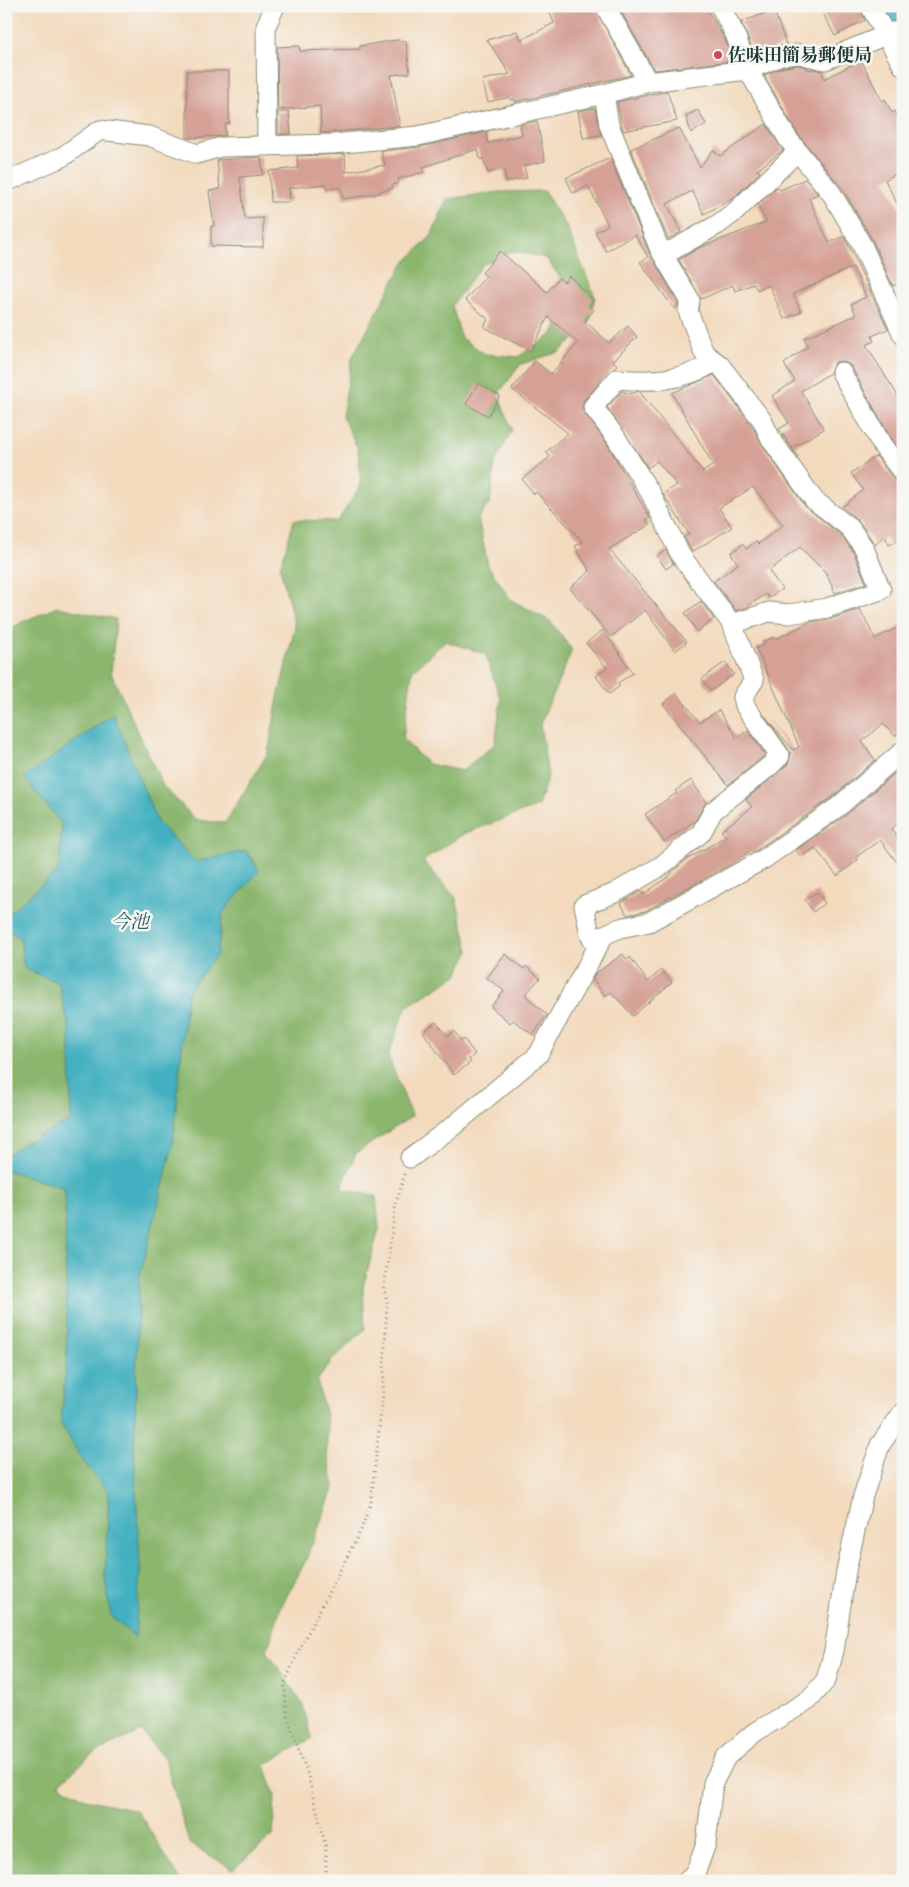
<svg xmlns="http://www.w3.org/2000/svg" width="909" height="1887" viewBox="0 0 909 1887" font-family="'IM FELL Great Primer','Noto Serif JP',serif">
	<rect width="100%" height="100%" fill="#f6f6f2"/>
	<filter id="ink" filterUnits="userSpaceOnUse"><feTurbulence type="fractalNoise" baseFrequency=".02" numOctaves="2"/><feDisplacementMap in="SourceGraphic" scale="10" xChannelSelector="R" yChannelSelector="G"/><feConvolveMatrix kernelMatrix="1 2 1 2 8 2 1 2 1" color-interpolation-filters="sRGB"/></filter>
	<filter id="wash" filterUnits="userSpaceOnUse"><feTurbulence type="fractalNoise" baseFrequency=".0096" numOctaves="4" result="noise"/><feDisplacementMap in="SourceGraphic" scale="20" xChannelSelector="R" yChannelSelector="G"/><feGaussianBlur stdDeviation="1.12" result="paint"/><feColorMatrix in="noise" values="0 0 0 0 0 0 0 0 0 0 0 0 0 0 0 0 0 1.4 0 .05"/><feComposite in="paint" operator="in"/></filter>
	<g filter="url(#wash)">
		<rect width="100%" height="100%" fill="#f3dabd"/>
		<g fill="#8ab66d" stroke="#547a50" fill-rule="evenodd">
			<path d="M544 191 566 226 595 297 588 327 559 352 521 364 498 394 512 430 495 462 490 503 478 518 488 566 511 600 550 621 572 650 540 724 548 776 538 806 463 834 423 861 456 898 469 951 457 975 406 1007 388 1056 412 1116 356 1153 341 1189 376 1196 379 1229 363 1287 365 1329 332 1360 317 1381 327 1420V1453L334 1487 305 1562 281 1607 267 1651 303 1705 312 1738 265 1765 275 1796 273 1836 233 1869 189 1843 165 1759 141 1731 92 1754 59 1784 85 1799 137 1810 181 1881H6V1170L65 1188 67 1356 61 1424 84 1462 109 1493 105 1577 111 1615 134 1636 140 1570 134 1451 139 1280 172 1148 187 993 217 954 223 912 259 870 246 851 196 862 157 822 113 714 62 824 59 870 6 916V632L22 622 57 607 116 619 111 673 163 786 196 820 225 823 268 753 278 698 295 627 280 568 294 520 338 521 361 485 358 449 342 416 352 358 402 266 431 236 447 199 499 192ZM512 251 546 258 571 293 553 334 518 357 485 354 461 338 452 305 482 265ZM445 641 485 654 501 700 495 744 462 771 428 764 403 739 412 671Z"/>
			<polygon points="6,929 20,937 24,968 59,983 70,1033 71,1121 27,1142 6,1155"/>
		</g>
		<polygon fill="#43b0c0" stroke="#31767a" points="113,714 157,822 196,862 246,851 259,871 223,912 217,954 187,993 172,1148 139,1280 134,1451 140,1570 135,1637 111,1616 105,1577 109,1493 84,1462 61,1424 67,1356 65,1188 6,1170 6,1155 27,1142 71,1121 70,1033 59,983 24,968 20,937 6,929 6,916 59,870 62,824 24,778"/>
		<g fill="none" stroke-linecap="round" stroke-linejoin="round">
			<polyline stroke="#43b0c0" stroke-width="32" points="901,6 903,10"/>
		</g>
		<g id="blocks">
			<g fill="#d5a095">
				<polygon points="547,6 594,6 631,75 515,102 515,99 510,100 510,97 488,102 482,80 510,74 487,40 517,31 521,40 554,23"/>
				<polygon points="618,6 705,6 725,39 733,61 654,70"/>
				<polygon points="819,6 859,6 865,20 835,36"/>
				<polygon points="774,10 786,44 755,55 741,22"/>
				<polygon points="397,40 406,41 410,73 391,75 400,126 321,133 320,106 278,110 277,47 299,46 300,51 360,49 360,46"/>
				<polygon points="861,60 882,101 885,99 892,113 895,111 903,126 903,170 885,180 903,215 903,281 893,286 872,239 842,188 797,133 764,75 784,67 798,65 807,67 808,70 812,69 822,71 824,79"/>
				<polygon points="187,71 229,71 229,124 225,124 225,136 187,138"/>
				<polygon points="667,91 677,121 623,131 617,102"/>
				<polygon points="595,108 601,135 583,138 578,111"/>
				<polygon points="698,110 706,124 691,133 686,116"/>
				<polygon points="278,112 289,112 291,134 278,134"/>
				<polygon points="537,121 545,161 524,166 527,178 506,182 504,169 488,173 483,159 480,159 478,149 423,167 424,172 398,179 399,183 392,185 393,188 380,191 380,193 343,199 341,187 327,189 326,184 289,188 290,202 271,202 269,171 298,168 297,156 345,154 346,172 385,165 381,151 420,147 486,132 488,143 522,135 520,125"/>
				<polygon points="766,124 783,150 757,170 760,172 734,198 704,214 692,191 667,204 681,232 668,239 631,149 679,128 700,167 713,150 720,156"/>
				<polygon points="261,157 263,175 240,177 245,219 263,218 263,247 211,246 211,226 214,226 209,191 220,189 217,160"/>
				<polygon points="610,158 650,254 678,302 675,310 640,262 648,257 635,235 606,251 595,232 608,225 588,186 573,193 566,178"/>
				<polygon points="805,179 818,194 809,198 829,243 844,236 888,329 872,336 874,341 866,345 898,396 903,393 903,454 891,439 851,366 842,361 835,362 830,373 801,391 824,429 792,448 798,457 779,429 789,423 772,396 795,381 784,364 808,346 804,338 856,315 851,304 866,297 853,267 793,294 801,312 784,319 769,285 757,290 754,284 735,291 733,285 701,299 679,260 699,248 766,222 758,205 777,187 780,190"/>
				<polygon points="500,251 547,292 559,278 564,282 569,276 579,285 578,286 594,300 589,305 594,310 585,321 609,343 628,326 637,337 613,361 617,365 584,400 582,409 606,442 650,518 646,520 649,525 609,549 687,642 675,651 645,610 611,637 570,588 590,571 575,546 583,542 536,492 534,494 522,479 550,457 546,452 568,433 512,389 535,361 551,374 578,343 548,317 531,351 484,327 488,319 465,300 486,276 482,273"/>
				<polygon points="714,375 752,426 762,445 805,506 842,536 854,553 866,583 835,593 826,573 800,547 769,571 782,589 769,598 766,594 747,607 736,611 714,581 738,564 731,553 743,544 746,549 756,541 758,544 783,525 753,487 719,508 732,527 692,552 691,550 684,537 689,534 663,494 677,485 657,461 648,468 607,407 622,391 630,394 639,391 703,472 713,465 672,393"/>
				<polygon points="478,383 500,396 488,416 466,404"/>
				<polygon points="876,456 894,480 903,484 903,538 889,545 885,536 875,545 859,521 842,507 863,490 851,473"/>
				<polygon points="666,550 673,564 666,569 657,556"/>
				<polygon points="701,601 714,619 697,632 685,613"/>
				<polygon points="860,609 875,639 903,625 903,729 895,736 883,724 862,741 875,760 831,798 758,849 754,852 752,850 734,862 645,911 627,915 621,903 641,891 643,895 672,874 671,873 686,860 726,836 721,831 752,807 746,799 788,764 791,755 789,750 765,716 793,750 799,747 756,648 764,645 763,642 775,637 776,639 810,622 831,619"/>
				<polygon points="603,630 633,673 618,683 620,686 609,694 596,676 607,668 586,643"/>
				<polygon points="725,662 734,674 711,691 702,679"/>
				<polygon points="676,693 700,722 719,710 737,738 748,730 765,755 728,785 663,704"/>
				<polygon points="903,766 903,820 891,829 903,844 903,870 880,840 856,857 858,860 837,876 815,848 801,857 796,850 845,816"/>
				<polygon points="691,780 706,802 695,821 664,842 645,814 677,793 675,791"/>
				<polygon points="817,892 825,903 813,912 805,900"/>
				<polygon points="505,954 524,969 526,966 540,978 525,995 547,1015 533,1035 513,1020 510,1023 491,1007 504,991 487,978"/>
				<polygon points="623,954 627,960 630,957 648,982 661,970 672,982 633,1016 611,992 605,996 593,979 596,973"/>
				<polygon points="436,1022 448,1036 454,1031 461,1041 464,1039 475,1054 469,1059 471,1062 454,1075 423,1032"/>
			</g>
		</g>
	</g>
	<g filter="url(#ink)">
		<use href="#blocks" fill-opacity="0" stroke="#898c78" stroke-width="1"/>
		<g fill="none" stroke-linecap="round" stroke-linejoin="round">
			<defs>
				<g id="street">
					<polyline points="605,6 648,82"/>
					<polyline points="720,6 735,34 748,70 788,139 832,194 862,245 903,335"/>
					<polyline points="870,6 903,66"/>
					<polyline points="604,94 609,125 660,250 690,300 688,311 704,353 720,365 762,420 771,439 814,500 850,528 864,548 881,590 827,608 789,614 769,612 732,624"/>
					<polyline points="267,146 266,26 275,6"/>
					<polyline points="6,182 62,157 100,130 149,136 197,154 221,147 333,144 418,136 604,94 648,82 748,70 781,56 799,54 825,60 903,28"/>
					<polyline points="660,250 671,251 717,225 736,211 797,152"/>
					<polyline points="841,372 882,445 903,473"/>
					<path d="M597 946 590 935 584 905 615 893 661 866 701 833 713 811 771 765 780 756 745 706 743 697 754 680 732 624 681 556 651 494 615 436 593 407 617 379C653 382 683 381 715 362"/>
					<polyline points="410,1158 452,1127 538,1055 604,935 620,928 649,922 764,859 838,807 903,751"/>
					<polyline points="687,1881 696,1871 706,1844 713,1783 726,1757 755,1732 809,1700 826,1680 834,1651 846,1571 863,1496 880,1445 903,1412"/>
				</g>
			</defs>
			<use href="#street" stroke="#898c78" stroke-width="21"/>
			<polyline stroke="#898c78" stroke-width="3" stroke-dasharray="1 4" stroke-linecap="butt" points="326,1881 326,1847 307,1772 287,1717 284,1685 298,1652 361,1530 371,1502 383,1393 387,1302 384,1287 396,1203 405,1173"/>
			<use href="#street" stroke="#fff" stroke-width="19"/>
		</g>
	</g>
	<circle fill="#d1495b" stroke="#f6f6f2" stroke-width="2" cx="718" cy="55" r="5"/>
	<g text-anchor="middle" stroke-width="5" stroke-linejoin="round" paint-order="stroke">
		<g font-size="18" font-weight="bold" fill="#1f3d34" stroke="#f6f6f2" text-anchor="start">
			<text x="728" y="61">佐味田簡易郵便局</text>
		</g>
		<g font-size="19" font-style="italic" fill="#2a605e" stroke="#f6f6f2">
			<text x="130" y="928">今池</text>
		</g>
	</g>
	<rect width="909" height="1887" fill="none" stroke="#f6f6f2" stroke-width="25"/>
</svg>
